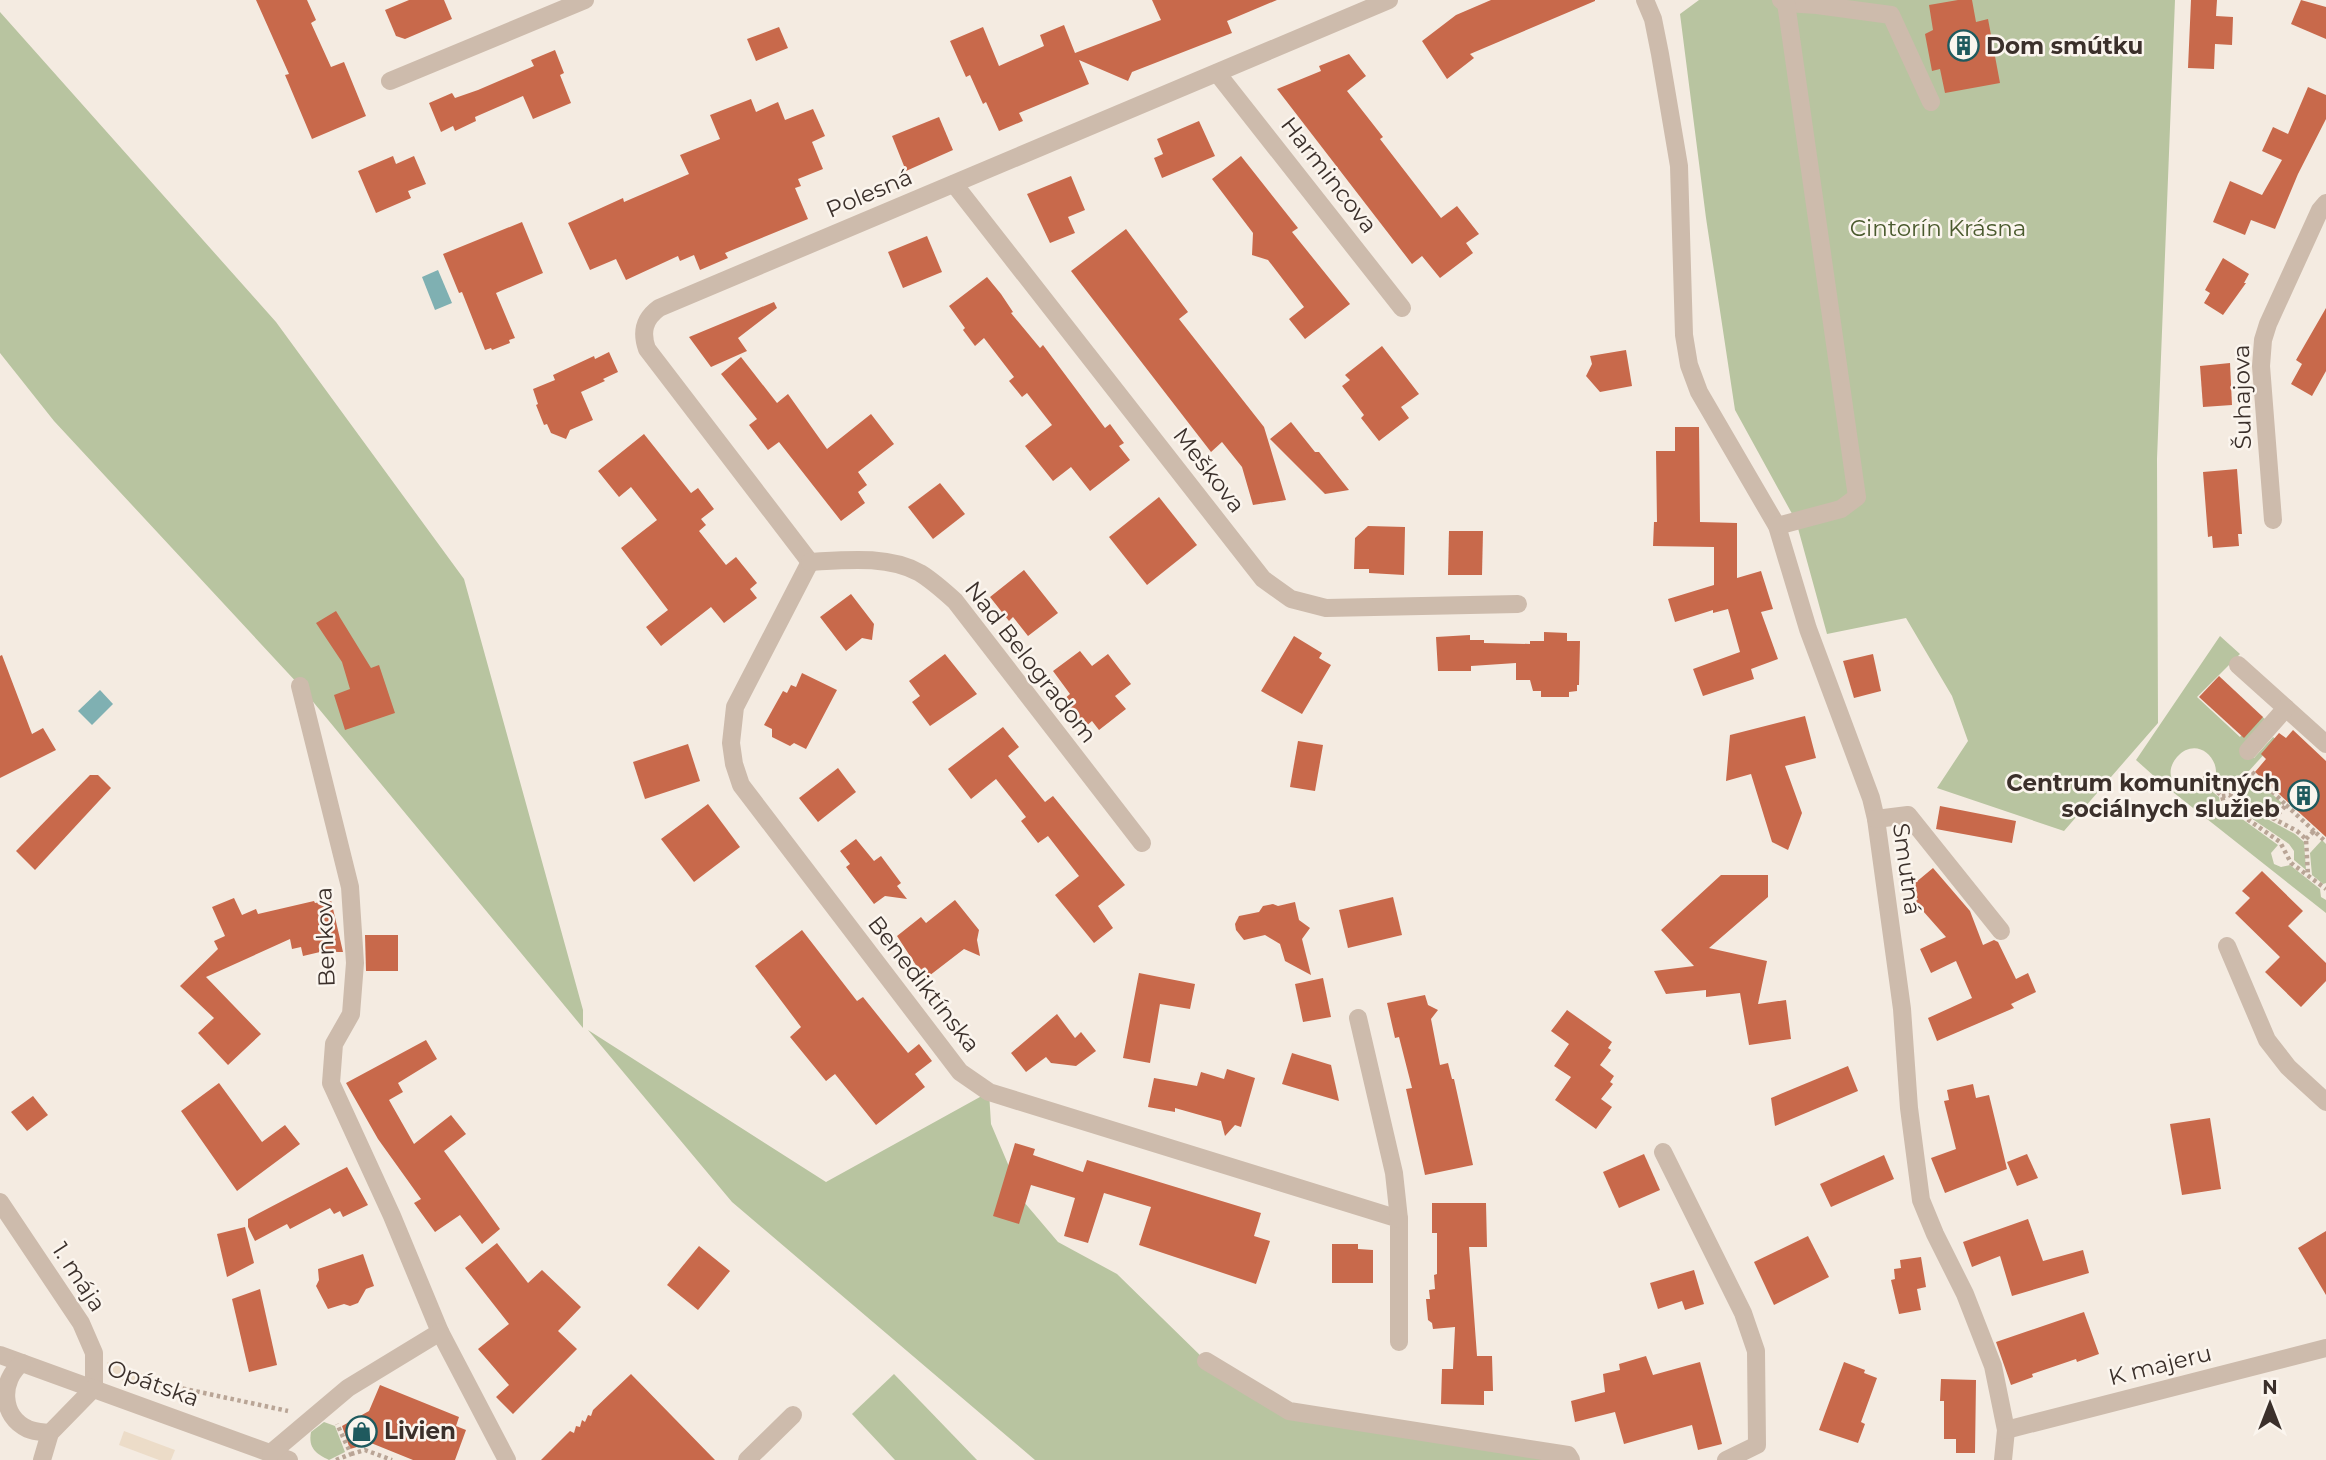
<svg xmlns="http://www.w3.org/2000/svg" width="2326" height="1460" viewBox="0 0 2326 1460" font-family="Montserrat,sans-serif">
	<rect width="100%" height="100%" fill="#f4ebe1"/>
	<g fill="#b8c4a0">
		<polygon points="1699,0 2175,0 2157,459 2158,723 2064,831 1937,788 1968,741 1952,696 1906,618 1827,634 1796,521 1735,410 1706,218 1680,14"/>
		<polygon points="0,12 276,322 464,579 583,1010 583,1028 300,686 54,421 0,353"/>
		<path d="M2220 636 2240 654 2197 697 2240 737 2260 715 2265 719 2242 747 2254 758 2273 737 2277 740 2248 772 2282 803 2272 814 2232 792 2223 791 2214 784C2224 758 2196 735 2177 757 2158 779 2185 802 2209 789L2219 797 2220 803 2278 845 2271 853 2274 864 2281 867 2290 865 2320 889 2321 897 2326 900V913L2164 785 2136 760Z"/>
		<polygon points="2234,801 2295,834 2304,842 2306,870 2294,860 2294,851 2289,844 2232,805"/>
		<polygon points="2322,840 2326,844 2326,883 2323,884 2312,875 2310,853"/>
		<polygon points="588,1030 826,1182 989,1092 991,1124 1024,1202 1058,1242 1117,1274 1206,1361 1289,1411 1570,1460 1035,1460 732,1202"/>
		<polygon points="894,1374 977,1460 895,1460 852,1414"/>
		<path d="M324 1422 335 1426 345 1452 329 1460C316 1454 308 1448 311 1432Z"/>
	</g>
	<g fill="#ecdcc8">
		<polygon points="107,1362 163,1381 158,1394 111,1376"/>
		<polygon points="124,1431 175,1450 171,1460 159,1460 119,1445"/>
	</g>
	<g fill="#7fb0b2">
		<polygon points="438,270 452,303 435,310 422,277"/>
		<polygon points="100,690 113,704 92,725 78,711"/>
	</g>
	<g fill="#c8694b">
		<polygon points="256,0 307,0 316,20 311,23 331,67 344,62 366,116 312,139 285,75 289,74"/>
		<polygon points="409,0 444,0 452,19 405,39 396,36 385,10"/>
		<polygon points="1152,0 1277,0 1227,21 1232,33 1132,72 1128,81 1079,60 1089,84 1019,113 1023,121 999,131 986,102 983,104 970,75 966,77 950,41 983,27 999,66 1044,46 1040,35 1064,25 1075,53 1161,20"/>
		<polygon points="1491,0 1595,0 1595,1 1470,54 1474,58 1447,79 1422,41 1456,15"/>
		<polygon points="1958,0 1972,0 1976,22 1988,19 2000,83 1945,93 1940,69 1932,71 1925,34 1933,30 1929,5"/>
		<polygon points="2191,0 2217,0 2216,16 2233,17 2232,45 2215,44 2214,69 2188,68"/>
		<polygon points="2301,0 2326,7 2326,39 2291,24"/>
		<polygon points="779,27 788,48 756,61 747,39"/>
		<polygon points="555,50 564,73 560,75 571,103 533,119 523,96 475,117 476,121 455,131 453,126 441,132 429,103 452,93 455,98 478,90 534,66 531,60"/>
		<polygon points="1349,54 1366,76 1347,91 1383,137 1380,139 1441,218 1457,206 1479,234 1466,243 1473,253 1440,278 1422,256 1412,264 1277,89 1321,71 1319,66"/>
		<polygon points="2308,87 2326,95 2326,119 2298,174 2275,229 2251,220 2245,235 2213,222 2230,181 2262,195 2282,160 2262,151 2273,127 2288,134"/>
		<polygon points="751,99 756,112 778,102 785,120 813,109 825,136 812,142 823,169 798,179 801,186 795,188 808,219 725,253 728,258 700,270 694,255 680,261 678,256 626,280 616,259 590,270 568,223 623,198 624,202 689,174 680,155 720,139 710,115"/>
		<polygon points="939,117 953,150 906,171 892,136"/>
		<polygon points="1199,121 1215,156 1162,178 1154,158 1163,154 1157,139"/>
		<polygon points="393,156 396,164 414,156 426,184 408,191 411,198 376,213 358,171"/>
		<polygon points="1241,156 1298,228 1292,232 1350,304 1305,339 1289,319 1304,307 1268,260 1252,255 1253,233 1212,179"/>
		<polygon points="1071,176 1085,210 1068,217 1075,233 1050,243 1027,194"/>
		<polygon points="522,222 543,273 496,293 515,338 509,340 510,343 492,350 491,348 485,350 462,292 459,293 443,254"/>
		<polygon points="1126,229 1188,312 1179,319 1264,427 1286,500 1253,505 1242,467 1222,442 1211,452 1071,271"/>
		<polygon points="927,236 942,272 903,288 888,252"/>
		<polygon points="2223,258 2249,274 2244,283 2246,283 2223,315 2204,303 2210,293 2205,290"/>
		<polygon points="987,277 1001,294 1013,312 1011,313 1040,348 1043,345 1105,428 1110,424 1124,443 1119,446 1130,460 1090,491 1071,467 1053,481 1025,446 1052,425 1027,393 1022,397 1009,381 1014,377 984,338 975,346 963,330 965,328 949,306"/>
		<polygon points="774,302 777,308 738,338 747,351 711,367 689,337"/>
		<polygon points="2326,308 2326,371 2312,396 2291,384 2302,364 2296,360"/>
		<polygon points="1382,346 1419,394 1401,407 1409,418 1379,441 1361,418 1364,415 1342,386 1350,380 1345,375"/>
		<polygon points="1626,350 1632,386 1600,392 1586,376 1592,364 1590,356"/>
		<polygon points="609,352 618,372 603,379 605,381 581,392 593,420 570,430 566,439 551,433 547,424 544,425 536,405 538,404 533,389 555,380 553,375 594,356 595,359"/>
		<polygon points="741,357 777,403 788,394 827,449 871,414 894,444 858,472 867,485 858,492 865,503 841,521 779,442 768,450 749,425 757,419 721,374"/>
		<polygon points="2230,363 2232,405 2203,407 2200,366"/>
		<polygon points="1291,422 1315,452 1319,452 1349,490 1325,494 1270,439"/>
		<polygon points="1675,427 1699,427 1700,522 1737,523 1737,578 1761,571 1773,609 1761,612 1778,659 1751,669 1754,679 1703,696 1693,669 1740,652 1728,609 1713,613 1713,610 1675,622 1668,599 1714,585 1714,547 1653,546 1654,522 1657,522 1656,451 1675,451"/>
		<polygon points="644,434 691,493 698,488 714,509 701,519 706,525 699,531 726,565 736,557 757,583 750,589 757,598 724,623 711,607 661,646 646,627 668,610 621,548 657,520 631,487 619,497 598,471"/>
		<polygon points="2237,469 2242,534 2238,534 2239,546 2213,548 2212,536 2208,537 2203,472"/>
		<polygon points="940,483 965,514 933,539 908,507"/>
		<polygon points="1159,497 1197,545 1147,585 1109,537"/>
		<polygon points="1368,526 1405,527 1404,575 1369,573 1369,569 1354,569 1355,538"/>
		<polygon points="1449,531 1483,531 1482,575 1448,575"/>
		<polygon points="1024,570 1058,613 1028,636 1013,617 1009,621 990,597"/>
		<polygon points="851,594 874,624 872,640 862,638 846,651 820,617"/>
		<polygon points="336,611 371,668 379,665 395,713 345,730 334,695 350,689 342,662 316,623"/>
		<polygon points="1544,632 1567,633 1567,641 1580,641 1579,685 1577,685 1577,691 1569,692 1569,697 1541,697 1541,691 1533,691 1530,680 1516,680 1516,663 1471,666 1471,671 1438,671 1436,637 1470,635 1470,640 1484,640 1484,643 1530,644 1530,641 1544,641"/>
		<polygon points="1294,636 1322,653 1319,658 1331,665 1302,714 1261,691"/>
		<polygon points="1080,651 1092,666 1108,654 1131,684 1115,696 1126,709 1099,730 1092,721 1085,727 1070,709 1063,700 1070,694 1053,671"/>
		<polygon points="945,654 977,694 930,726 912,702 920,696 909,681"/>
		<polygon points="1873,654 1881,691 1854,698 1843,661"/>
		<polygon points="2,655 32,734 43,728 56,750 0,778 0,656"/>
		<polygon points="802,673 837,690 806,749 794,743 790,746 772,737 772,729 764,725 783,691 787,693 791,685 796,687"/>
		<polygon points="2219,676 2263,717 2244,738 2199,697"/>
		<polygon points="1805,716 1816,758 1785,766 1802,813 1788,850 1772,842 1751,774 1726,781 1730,735"/>
		<polygon points="1003,727 1019,747 1008,756 1045,802 1053,796 1125,885 1098,906 1113,928 1094,943 1055,895 1079,876 1048,836 1038,843 1021,821 1026,817 996,779 971,799 948,769"/>
		<polygon points="2293,730 2326,761 2326,837 2255,772 2266,759 2261,754 2279,733 2286,738"/>
		<polygon points="1298,741 1323,745 1315,791 1290,787"/>
		<polygon points="688,744 700,781 645,799 633,762"/>
		<polygon points="838,768 856,792 818,822 799,798"/>
		<polygon points="90,775 98,775 111,788 35,870 16,851"/>
		<polygon points="708,804 740,847 694,882 661,839"/>
		<polygon points="1940,806 2016,821 2012,843 1936,829"/>
		<polygon points="856,839 874,861 881,856 901,883 897,886 907,899 885,896 874,904 846,867 850,864 840,851"/>
		<polygon points="1933,868 1970,911 1983,945 1994,940 1998,942 2016,979 2028,973 2036,992 2011,1004 2014,1008 1937,1041 1928,1018 1972,998 1956,961 1931,973 1920,949 1946,937 1915,902 1918,899 1909,888"/>
		<polygon points="2262,871 2303,911 2288,926 2326,963 2326,981 2301,1007 2265,972 2280,957 2235,913 2250,898 2242,891"/>
		<polygon points="1721,875 1768,875 1768,897 1709,948 1767,961 1758,1004 1786,1000 1791,1039 1749,1045 1740,993 1706,997 1706,990 1666,994 1654,971 1694,966 1661,930"/>
		<polygon points="1393,897 1402,935 1348,948 1339,910"/>
		<polygon points="234,898 242,915 256,909 258,914 314,901 315,903 331,900 343,952 320,952 303,956 301,947 292,949 290,939 206,977 261,1034 228,1065 198,1033 214,1018 180,986 218,949 214,941 225,936 212,907"/>
		<polygon points="955,900 979,930 977,940 980,956 964,949 925,979 897,936 921,917 926,923"/>
		<polygon points="1295,902 1299,920 1310,928 1302,939 1311,975 1285,961 1280,944 1265,935 1244,940 1236,930 1235,924 1239,916 1259,912 1263,906 1273,904 1278,906"/>
		<polygon points="802,930 857,1001 863,997 908,1053 919,1044 932,1061 915,1074 925,1087 876,1125 835,1074 826,1081 790,1037 801,1027 755,966"/>
		<polygon points="365,935 398,935 398,971 366,971"/>
		<polygon points="1139,973 1195,984 1190,1009 1160,1004 1150,1063 1123,1058"/>
		<polygon points="1323,978 1331,1017 1303,1022 1295,984"/>
		<polygon points="1425,995 1428,1005 1438,1010 1431,1019 1440,1065 1448,1063 1452,1079 1454,1079 1473,1165 1425,1175 1406,1089 1412,1088 1399,1037 1395,1038 1387,1003"/>
		<polygon points="1567,1010 1612,1042 1608,1048 1611,1050 1600,1065 1614,1076 1610,1082 1613,1084 1601,1099 1612,1107 1596,1129 1555,1100 1571,1077 1554,1066 1569,1044 1551,1031"/>
		<polygon points="1057,1014 1075,1038 1081,1032 1096,1051 1076,1066 1051,1063 1046,1057 1026,1072 1011,1053"/>
		<polygon points="426,1040 437,1059 398,1083 403,1092 389,1100 414,1144 451,1115 466,1134 444,1151 500,1229 482,1244 460,1215 435,1232 414,1203 421,1199 378,1139 346,1083"/>
		<polygon points="1292,1053 1331,1065 1339,1101 1282,1084"/>
		<polygon points="1848,1066 1858,1091 1775,1126 1771,1098"/>
		<polygon points="1227,1069 1255,1078 1241,1127 1235,1125 1225,1136 1221,1121 1175,1108 1175,1112 1148,1107 1154,1078 1197,1086 1201,1072 1224,1079"/>
		<polygon points="219,1083 262,1142 285,1125 300,1144 237,1191 181,1111"/>
		<polygon points="1973,1084 1976,1098 1989,1095 2007,1169 1945,1193 1931,1158 1956,1149 1944,1101 1949,1100 1947,1090"/>
		<polygon points="33,1096 48,1115 27,1131 11,1112"/>
		<polygon points="2210,1118 2221,1189 2182,1195 2170,1124"/>
		<polygon points="1015,1143 1035,1149 1033,1155 1083,1172 1087,1160 1261,1213 1254,1236 1270,1241 1256,1284 1139,1245 1151,1207 1104,1193 1088,1243 1064,1236 1075,1198 1031,1185 1019,1224 993,1216"/>
		<polygon points="1644,1154 1660,1190 1619,1208 1603,1172"/>
		<polygon points="2027,1154 2038,1178 2017,1186 2007,1162"/>
		<polygon points="1884,1155 1894,1179 1831,1207 1820,1184"/>
		<polygon points="347,1167 368,1205 343,1217 340,1211 334,1214 330,1208 290,1229 287,1224 255,1241 248,1227 248,1219"/>
		<polygon points="1432,1203 1486,1203 1487,1247 1469,1247 1477,1356 1492,1356 1493,1391 1484,1391 1484,1405 1441,1404 1442,1369 1453,1369 1455,1327 1433,1329 1432,1323 1428,1320 1426,1299 1430,1299 1429,1290 1435,1289 1434,1275 1437,1274 1437,1233 1432,1233"/>
		<polygon points="2028,1219 2043,1261 2083,1250 2089,1273 2012,1296 2000,1256 1972,1267 1963,1242"/>
		<polygon points="245,1227 254,1263 227,1277 217,1234"/>
		<polygon points="2326,1231 2326,1295 2298,1248"/>
		<polygon points="1808,1236 1829,1277 1774,1305 1754,1262"/>
		<polygon points="497,1243 528,1283 542,1270 581,1307 558,1331 577,1349 513,1414 496,1397 509,1385 478,1349 509,1324 465,1268"/>
		<polygon points="1332,1244 1358,1244 1358,1249 1373,1250 1373,1283 1332,1283"/>
		<polygon points="699,1246 730,1271 698,1310 667,1285"/>
		<polygon points="363,1254 374,1286 366,1289 358,1303 350,1306 344,1304 328,1309 316,1286 319,1280 318,1269"/>
		<polygon points="1921,1257 1926,1287 1917,1289 1921,1310 1899,1314 1891,1280 1895,1279 1894,1269 1901,1268 1900,1260"/>
		<polygon points="1694,1270 1704,1304 1685,1310 1682,1301 1658,1309 1650,1283"/>
		<polygon points="260,1289 277,1365 249,1372 232,1299"/>
		<polygon points="2084,1312 2099,1354 2077,1362 2076,1359 2032,1374 2033,1377 2011,1385 1996,1342"/>
		<polygon points="1646,1356 1653,1375 1700,1362 1722,1444 1698,1450 1692,1425 1624,1444 1615,1412 1575,1422 1571,1401 1605,1392 1603,1374 1620,1370 1619,1364"/>
		<polygon points="1844,1362 1865,1370 1864,1373 1877,1378 1861,1422 1865,1424 1858,1443 1819,1430"/>
		<polygon points="631,1374 715,1460 541,1460 570,1431 574,1433 576,1426 580,1427 582,1420 585,1422 588,1415 591,1416 593,1410"/>
		<polygon points="1941,1379 1976,1380 1975,1453 1956,1453 1956,1439 1944,1439 1944,1401 1940,1401"/>
		<polygon points="380,1385 459,1417 456,1426 466,1430 455,1460 413,1460 371,1443 350,1449 342,1426 369,1411"/>
	</g>
	<g fill="none" stroke-linecap="round" stroke-linejoin="round">
		<g stroke="#b9a596" stroke-width="4.5" stroke-dasharray="3.5 3.5" stroke-linecap="butt">
			<polyline points="2252,772 2286,805 2274,819"/>
			<polyline points="2202,778 2222,796 2224,803 2280,842 2291,863 2326,889"/>
			<polyline points="2222,796 2229,795 2297,831 2306,839 2308,876"/>
			<polyline points="2286,805 2314,831 2316,828"/>
			<polyline points="2306,839 2314,831 2326,842"/>
			<polyline points="162,1384 288,1411"/>
			<polyline points="351,1454 365,1450 392,1460"/>
			<polyline points="336,1460 351,1454 337,1424"/>
		</g>
		<g stroke="#cdbbac" stroke-width="18">
			<polyline points="1645,0 1653,19 1660,54 1679,166 1684,335 1689,365 1699,392 1777,526 1808,629 1871,798 1876,819 1902,1009 1909,1108 1921,1200 1935,1234 1965,1294 1993,1366 2006,1430 2003,1460"/>
			<polyline points="1781,0 1786,3 1817,5 1891,15 1931,102"/>
			<polyline points="1217,73 1402,308"/>
			<polyline points="390,81 585,0"/>
			<polyline points="954,184 1263,579 1291,599 1326,608 1518,604"/>
			<polyline points="2273,520 2261,366 2263,340 2268,324 2320,210 2326,203"/>
			<polyline points="1777,526 1841,509 1857,497 1786,3"/>
			<polyline points="810,562 735,707 731,743 734,764 741,785 960,1072 989,1092 1399,1219 1399,1342"/>
			<path d="M810 562 647 349C641 332 644 319 659 308L1389 0"/>
			<path d="M810 562C845 560 888 555 920 573 933 581 944 591 955 601L1142 843"/>
			<polyline points="2238,665 2326,744"/>
			<polyline points="300,686 350,887 355,963 351,1014 334,1044 331,1083 392,1216 440,1332"/>
			<polyline points="2248,751 2286,708"/>
			<polyline points="1876,819 1908,815 2001,931"/>
			<polyline points="2227,946 2267,1040 2288,1067 2326,1102"/>
			<polyline points="1358,1018 1394,1173 1399,1219"/>
			<polyline points="1663,1152 1743,1313 1756,1351 1757,1445 1726,1460"/>
			<polyline points="0,1202 81,1323 94,1353 94,1388"/>
			<polyline points="0,1355 289,1460"/>
			<polyline points="1206,1361 1289,1411 1568,1455 1571,1460"/>
			<path d="M22 1363C0 1380 0 1416 28 1429 35 1432 43 1432 50 1433"/>
			<polyline points="2006,1430 2326,1348"/>
			<polyline points="271,1453 348,1388 440,1332 507,1460"/>
			<polyline points="42,1460 50,1433 94,1388"/>
			<polyline points="747,1460 793,1415"/>
		</g>
	</g>
	<defs>
		<symbol id="building-ring" viewBox="-11 -11 22 22"><circle r="9.5" fill="#fbf5ee" stroke="#1f5a5e" stroke-width="1.5"/><path d="M-4-6H4V6H1V3H-1V6H-4ZM-2.5-4.3h1.7v1.8h-1.7ZM.8-4.3h1.7v1.8H.8ZM-2.5-1h1.7V.8h-1.7ZM.8-1h1.7V.8H.8Z" fill="#1f5a5e"/></symbol>
		<symbol id="shop-ring" viewBox="-11 -11 22 22"><circle r="9.5" fill="#fbf5ee" stroke="#1f5a5e" stroke-width="1.5"/><path d="M-5-2.5h2.3a2.7 3.5 0 0 1 5.4 0H5L5.5 6h-11ZM-1.5-2.5h3a1.5 2.3 0 0 0-3 0Z" fill="#1f5a5e"/></symbol>
	</defs>
	<g fill-rule="evenodd">
		<use href="#building-ring" x="1946" y="28" width="35" height="35"/>
		<use href="#building-ring" x="2286" y="778" width="35" height="35"/>
		<use href="#shop-ring" x="344" y="1414" width="35" height="35"/>
	</g>
	<g text-anchor="middle" stroke-width="5" stroke-linejoin="round" paint-order="stroke">
		<g font-size="23" font-weight="bold" fill="#3b302b" stroke="#fbf5ee" text-anchor="start">
			<text x="1986" y="54">Dom smútku</text>
			<text x="2280" y="791" text-anchor="end">Centrum komunitných<tspan x="2280" dy="26">sociálnych služieb</tspan></text>
			<text x="384" y="1439">Livien</text>
		</g>
		<g font-size="23" fill="#3b302b" stroke="#fbf5ee">
			<text transform="translate(1329 175) rotate(52)" y="8">Harmincova</text>
			<text transform="translate(869 193) rotate(-23)" y="8">Polesná</text>
			<text transform="translate(2242 397) rotate(-91)" y="8">Šuhajova</text>
			<text transform="translate(1209 470) rotate(52)" y="8">Meškova</text>
			<text transform="translate(1031 662) rotate(52)" y="8">Nad Belogradom</text>
			<text transform="translate(1907 869) rotate(82)" y="8">Smutná</text>
			<text transform="translate(325 937) rotate(-92)" y="8">Benkova</text>
			<text transform="translate(924 984) rotate(52)" y="8">Benediktínska</text>
			<text transform="translate(79 1277) rotate(57)" y="8">1. mája</text>
			<text transform="translate(2160 1365) rotate(-14)" y="8">K majeru</text>
			<text transform="translate(153 1383) rotate(20)" y="8">Opátska</text>
		</g>
		<g font-size="23" fill="#4a5a2e" stroke="#fbf5ee">
			<text x="1938" y="236">Cintorín Krásna</text>
		</g>
	</g>
	<g transform="translate(2270 1404)" stroke="#fbf5ee" stroke-width="5" paint-order="stroke">
	<path d="M0-5L12 26L0 18L-12 26Z" fill="#3b302b"/>
	<text y="-10" font-size="19" font-weight="bold" text-anchor="middle" fill="#3b302b">N</text>
	</g>
</svg>
